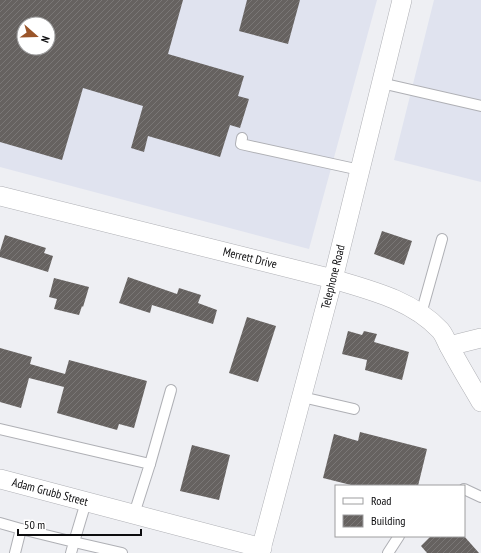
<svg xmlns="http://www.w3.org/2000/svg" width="481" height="553" viewBox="0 0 481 553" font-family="'PT Sans Narrow',sans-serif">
	<defs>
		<pattern id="building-hatch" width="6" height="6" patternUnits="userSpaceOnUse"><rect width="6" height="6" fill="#666260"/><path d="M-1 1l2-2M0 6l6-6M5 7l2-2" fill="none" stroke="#7a7776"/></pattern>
	</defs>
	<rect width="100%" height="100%" fill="#eeeff3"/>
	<g fill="#e0e3ef" fill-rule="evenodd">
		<path d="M0 0H377L309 249 0 167ZM24 24H48V48H24Z"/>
		<polygon points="434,0 481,0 481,182 394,160"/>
	</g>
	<g fill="url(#building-hatch)" fill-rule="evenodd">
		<path d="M0 0H183L168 54 244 76 238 96 249 99 240 128 230 125 220 157 148 136 144 152 131 148 143 106 83 88 62 160 0 142ZM24 24H48V48H24Z"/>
		<polygon points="247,0 300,0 288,44 239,31"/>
		<polygon points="382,231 412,241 404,265 374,254"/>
		<polygon points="5,235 46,248 44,253 53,256 48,272 0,257 0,251"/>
		<polygon points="128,277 177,294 179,288 201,295 198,303 217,310 213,324 152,305 150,313 119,303"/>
		<polygon points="54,278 89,287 83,307 82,306 79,315 54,309 57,299 49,297"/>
		<polygon points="247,317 276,326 258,382 229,373"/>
		<polygon points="348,331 362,335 364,331 377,334 374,342 409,352 402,380 365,370 367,360 342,354"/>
		<polygon points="0,348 32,357 30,364 65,374 69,360 147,381 134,428 119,424 117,430 57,413 64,387 29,378 21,408 0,402"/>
		<polygon points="360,432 427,449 418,486 355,486 323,478 334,434 358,441"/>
		<polygon points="192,445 230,455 219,500 180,491"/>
		<polygon points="431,536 464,536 479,553 427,553 421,546"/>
	</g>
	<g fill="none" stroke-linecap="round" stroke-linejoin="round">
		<defs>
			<g id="service">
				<polyline points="381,83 481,106"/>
				<polyline points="242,138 241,144 360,170"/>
				<polyline points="421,314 442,239"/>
				<polyline points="302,397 354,409"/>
				<polyline points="0,429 150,464 134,514"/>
				<polyline points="150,464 171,390"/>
				<polyline points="464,489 481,497"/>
				<polyline points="86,502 74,542 122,553"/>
				<polyline points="0,523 21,529"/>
				<polyline points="15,553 21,529 74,542 71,553"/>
				<polyline points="388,553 399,536"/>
			</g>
			<g id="minor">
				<path d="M0 196 333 279C370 290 412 300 440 330 444 334 446 341 449 346 459 365 470 383 481 402"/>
				<polyline points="449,346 481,338"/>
				<polyline points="0,479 262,548"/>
				<polyline points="260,553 333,279 402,0"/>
			</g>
		</defs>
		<use href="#service" stroke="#afb0b5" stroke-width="12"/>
		<use href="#minor" stroke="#afb0b5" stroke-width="20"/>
		<use href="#service" stroke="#fff" stroke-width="10"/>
		<use href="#minor" stroke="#fff" stroke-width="19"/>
	</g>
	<g text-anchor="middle" stroke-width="4" stroke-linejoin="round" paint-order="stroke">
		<g font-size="12" fill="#0c0c0e" stroke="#fff">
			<text transform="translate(250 258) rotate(14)" y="4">Merrett Drive</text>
			<text transform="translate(333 277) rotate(-76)" y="4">Telephone Road</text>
			<text transform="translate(50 492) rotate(15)" y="4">Adam Grubb Street</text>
		</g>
	</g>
	<rect x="335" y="485" width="130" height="52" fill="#ffffff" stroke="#9e9e9f"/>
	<rect x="343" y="498" width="20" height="6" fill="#ffffff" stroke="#9e9e9f"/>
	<text x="371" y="505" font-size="12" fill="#0c0c0e">Road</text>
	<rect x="343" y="515" width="20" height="12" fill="url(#building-hatch)" stroke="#9e9e9f"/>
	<text x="371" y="525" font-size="12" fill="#0c0c0e">Building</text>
	<g transform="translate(36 36) rotate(110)"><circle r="19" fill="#ffffff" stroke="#9e9e9f"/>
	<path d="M0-3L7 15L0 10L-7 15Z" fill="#9a552a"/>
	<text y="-6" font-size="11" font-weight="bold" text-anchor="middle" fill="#0c0c0e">N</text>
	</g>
	<path d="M18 529v6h123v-6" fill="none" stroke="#0c0c0e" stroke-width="2"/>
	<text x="24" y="529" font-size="12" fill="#0c0c0e" stroke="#ffffff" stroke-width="3" paint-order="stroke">50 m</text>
</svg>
